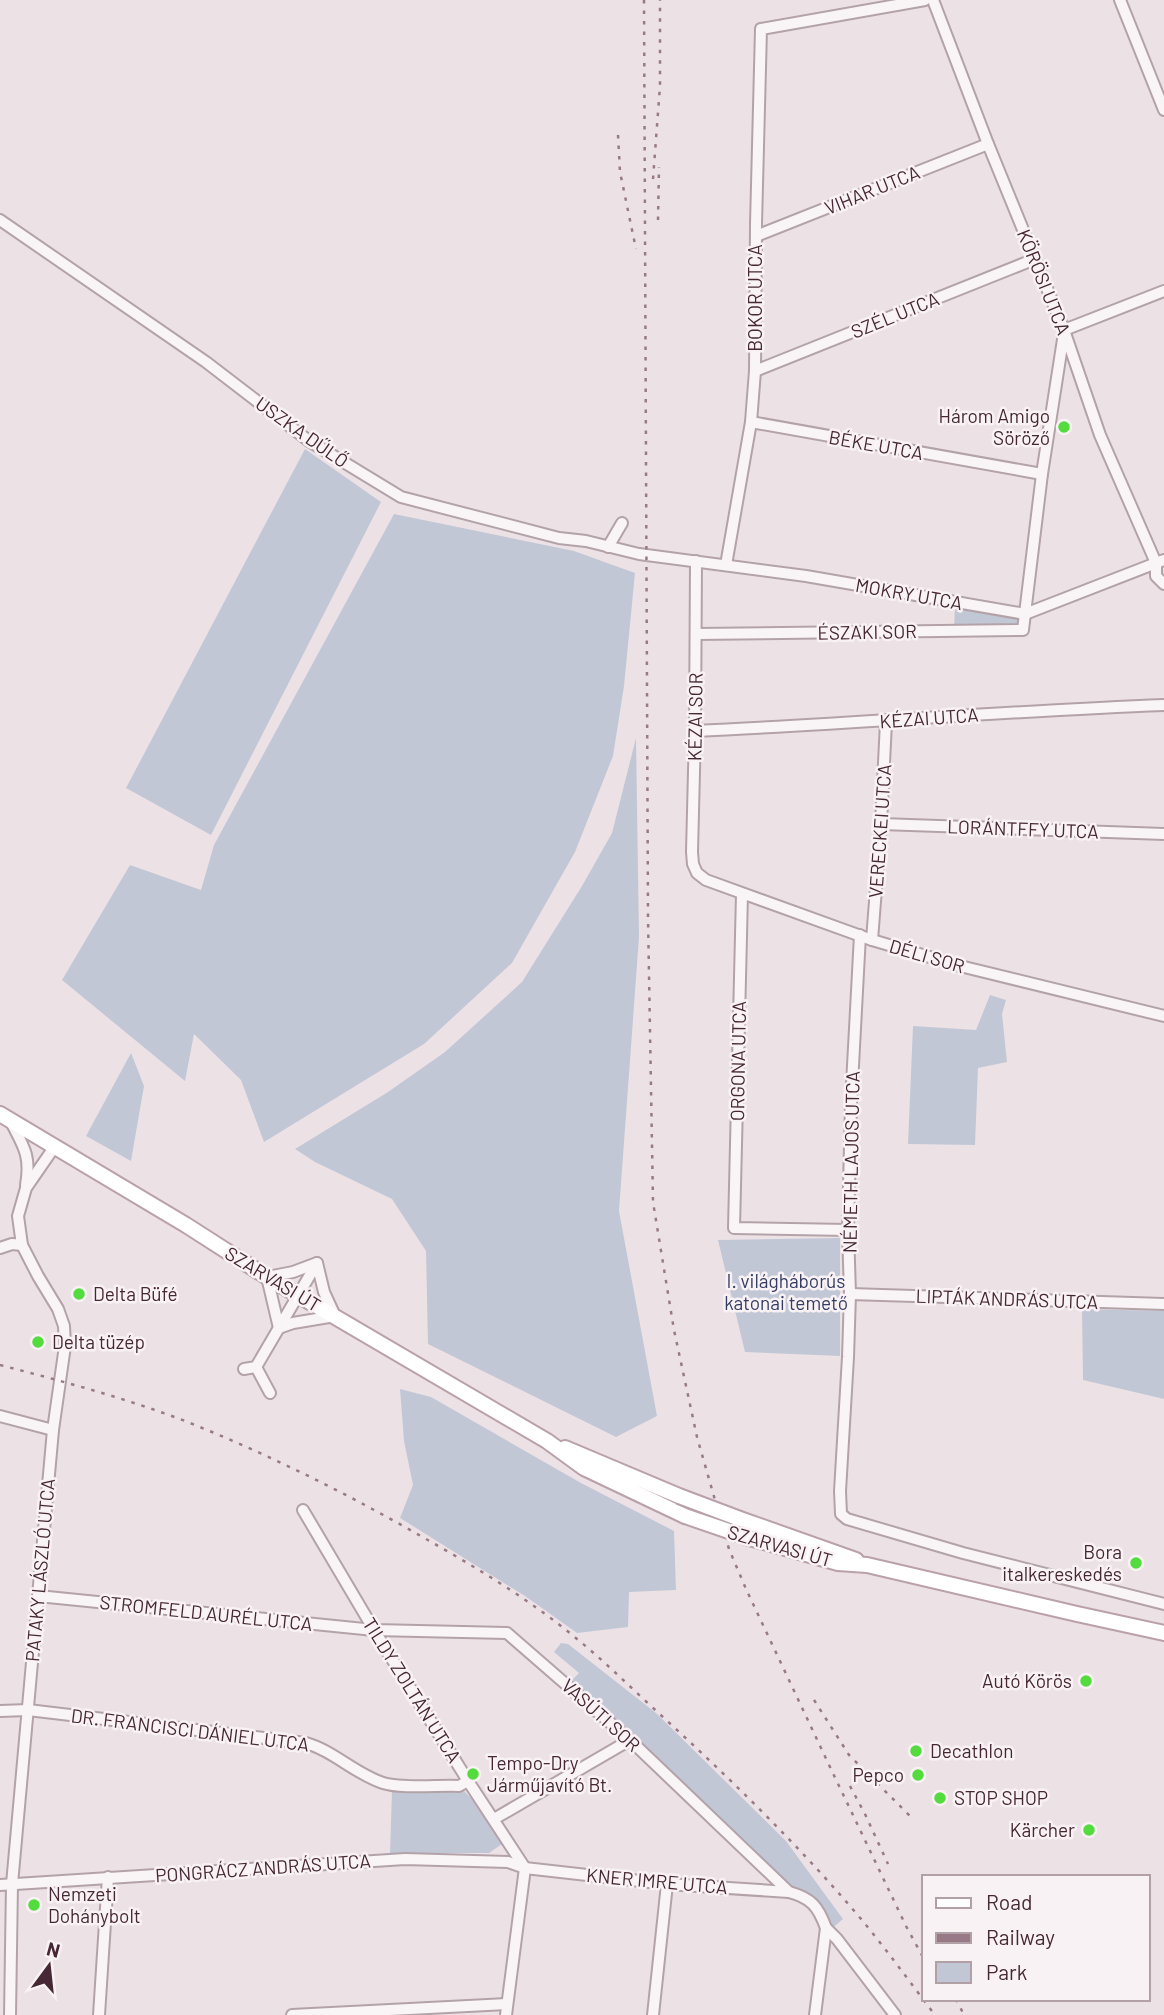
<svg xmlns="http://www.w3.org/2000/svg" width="1164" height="2015" viewBox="0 0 1164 2015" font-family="Barlow,sans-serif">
	<rect width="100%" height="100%" fill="#ece2e6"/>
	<g fill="#c2c7d6">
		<polygon points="305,449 381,502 211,835 126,788"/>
		<polygon points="394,514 574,551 635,573 624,686 613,756 575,852 512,963 424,1044 264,1142 241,1080 194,1034 185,1081 62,980 130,865 201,890 214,845"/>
		<polygon points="955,607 1022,617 1021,621 1013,626 954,628"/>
		<polygon points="636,738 639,937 619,1211 657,1416 616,1437 428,1344 426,1251 392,1199 315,1162 295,1149 388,1092 445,1052 522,982 582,886 612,833"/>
		<polygon points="990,995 1006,1000 1002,1014 1007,1062 978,1068 975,1145 908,1144 913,1026 976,1030"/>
		<polygon points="131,1053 144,1086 131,1161 86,1136"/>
		<polygon points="840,1238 840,1356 745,1352 718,1240"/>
		<polygon points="1082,1309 1164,1311 1164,1399 1083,1380"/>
		<polygon points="400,1389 431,1397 581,1483 674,1531 676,1590 629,1592 628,1627 577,1633 525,1596 400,1518 413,1485 404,1441"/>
		<polygon points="561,1643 568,1644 656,1713 786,1841 843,1919 830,1930 639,1740 570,1682 579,1673 554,1652"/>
		<polygon points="463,1790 473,1800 502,1844 489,1853 390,1853 392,1791"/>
	</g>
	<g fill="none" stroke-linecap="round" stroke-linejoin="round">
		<defs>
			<g id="minor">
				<polyline points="933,0 988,144 1064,330 1100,435 1156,563 1156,576 1164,584"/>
				<polyline points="1120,0 1164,110"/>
				<polyline points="0,220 206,362 309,441 401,497 559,538 586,541 639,554 806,576 1025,614 1164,560"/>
				<polyline points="756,236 988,144"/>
				<polyline points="1064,330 1164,291"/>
				<polyline points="755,371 1035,259"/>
				<polyline points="751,422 1042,474"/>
				<polyline points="608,547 622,523"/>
				<polyline points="696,561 695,731 692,852 693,864 697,873 706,880 872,940 960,966 1164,1016"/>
				<polyline points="726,565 751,422 755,371 756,224 761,29 925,0"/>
				<polyline points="696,634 1023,630 1042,474 1064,333"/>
				<path d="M695 731C851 724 1007 711 1164 705"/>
				<polyline points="881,824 1164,834"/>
				<polyline points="742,894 734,1228 848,1230"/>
				<polyline points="860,935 851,1103 848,1230 850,1294 848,1357 840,1491 841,1514 847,1519 963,1553 1164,1604"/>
				<polyline points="872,940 881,824 886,722"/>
				<path d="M11 1122C24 1147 31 1156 26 1185"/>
				<polyline points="0,1248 12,1244 22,1245"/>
				<polygon points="317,1263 324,1292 335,1316 293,1323 279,1328 267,1277 293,1272"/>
				<polyline points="850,1294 1164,1304"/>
				<polyline points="256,1367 270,1393"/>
				<polyline points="244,1369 256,1367 317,1263"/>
				<polyline points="0,1416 53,1430"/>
				<polyline points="303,1510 374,1630 468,1781 525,1868"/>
				<polyline points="38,1596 374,1630 507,1633 630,1740 789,1892"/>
				<path d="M0 1711 28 1710 306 1743C334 1751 355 1774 383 1783 402 1789 438 1785 459 1786L468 1781"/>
				<polyline points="494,1819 630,1740"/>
				<path d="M0 1885 405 1859 508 1862 525 1868 667 1884 789 1892C811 1898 818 1906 826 1928L815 2015"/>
				<polyline points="826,1928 837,1939 895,2015"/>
				<polyline points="10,2015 12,1884 53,1430 65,1346 64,1326 58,1309 38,1276 22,1245 18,1216 26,1188 55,1146"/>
				<polyline points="99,2015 108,1877"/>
				<polyline points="292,2015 507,2004"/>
				<polyline points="506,2015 525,1868"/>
				<polyline points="653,2015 667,1884"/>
			</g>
			<g id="major">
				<polyline points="0,1114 186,1225 267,1277 547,1441 584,1468 685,1516"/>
				<polyline points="565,1448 679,1496"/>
				<polyline points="740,1519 856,1560"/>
				<polyline points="746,1537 838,1563 867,1565 1077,1614 1164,1633"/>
			</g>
		</defs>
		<use href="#minor" stroke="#b3a3a9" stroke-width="14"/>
		<use href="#major" stroke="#b9a0aa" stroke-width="18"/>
		<use href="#minor" stroke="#f9f5f7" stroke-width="10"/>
		<use href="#major" stroke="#fff" stroke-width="14"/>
		<g stroke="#977a85" stroke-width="2.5" stroke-dasharray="3.5 7" stroke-linecap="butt">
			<polyline points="644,0 648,917 653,1202 674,1330 697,1437 729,1549 746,1589 830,1767 906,1926 924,1959"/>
			<polyline points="618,135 620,172 636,249"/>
			<polyline points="653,179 660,86 660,0"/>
			<polyline points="658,220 659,167"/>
			<path d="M0 1365C62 1381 125 1398 185 1421 268 1454 348 1494 426 1539 477 1568 532 1601 577 1639 603 1660 626 1683 651 1706 723 1772 793 1839 856 1913 884 1946 909 1981 935 2015"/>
			<polyline points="814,1700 849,1755 914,1820"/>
			<polyline points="850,1786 865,1814 888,1864"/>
			<polyline points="956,1999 964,2015"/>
		</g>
		<defs>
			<g id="major-bridge">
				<polyline points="679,1496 740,1519"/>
				<polyline points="685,1516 746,1537"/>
			</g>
		</defs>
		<use href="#major-bridge" stroke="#b9a0aa" stroke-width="18" stroke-linecap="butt"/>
		<use href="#major-bridge" stroke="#fff" stroke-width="14"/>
	</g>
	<g fill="#54db3d" stroke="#f9f2f5" stroke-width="2.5">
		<circle cx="1064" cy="427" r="7"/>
		<circle cx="79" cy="1294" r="7"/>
		<circle cx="38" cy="1342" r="7"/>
		<circle cx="1136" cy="1563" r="7"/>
		<circle cx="1086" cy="1681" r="7"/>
		<circle cx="916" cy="1751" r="7"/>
		<circle cx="473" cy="1774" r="7"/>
		<circle cx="918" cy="1775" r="7"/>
		<circle cx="940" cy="1798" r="7"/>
		<circle cx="1089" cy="1830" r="7"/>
		<circle cx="34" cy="1905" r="7"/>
	</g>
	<g text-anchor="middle" stroke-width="5" stroke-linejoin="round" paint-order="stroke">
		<g font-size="19" fill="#452833" stroke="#f9f2f5">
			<text transform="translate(872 190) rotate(-22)" y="7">VIHAR UTCA</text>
			<text transform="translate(1044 282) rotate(68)" y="7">KÖRÖSI UTCA</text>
			<text transform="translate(755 298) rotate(-90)" y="7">BOKOR UTCA</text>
			<text transform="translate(895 315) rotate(-22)" y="7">SZÉL UTCA</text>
			<text transform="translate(302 432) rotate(35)" y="7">USZKA DŰLŐ</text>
			<text transform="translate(876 445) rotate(10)" y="7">BÉKE UTCA</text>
			<text transform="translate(909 594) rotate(10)" y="7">MOKRY UTCA</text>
			<text transform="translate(867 632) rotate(-1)" y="7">ÉSZAKI SOR</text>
			<text transform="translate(695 717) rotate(-89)" y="7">KÉZAI SOR</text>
			<text transform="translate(929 718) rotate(-4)" y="7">KÉZAI UTCA</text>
			<text transform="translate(1023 829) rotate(2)" y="7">LORÁNTFFY UTCA</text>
			<text transform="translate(880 831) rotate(-86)" y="7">VERECKEI UTCA</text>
			<text transform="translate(927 956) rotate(16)" y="7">DÉLI SOR</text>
			<text transform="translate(738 1061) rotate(-89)" y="7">ORGONA UTCA</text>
			<text transform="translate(851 1162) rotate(-89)" y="7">NÉMETH LAJOS UTCA</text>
			<text transform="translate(273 1279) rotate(31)" y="7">SZARVASI ÚT</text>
			<text transform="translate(1007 1299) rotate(2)" y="7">LIPTÁK ANDRÁS UTCA</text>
			<text transform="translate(780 1546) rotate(16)" y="7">SZARVASI ÚT</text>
			<text transform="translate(40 1570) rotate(-85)" y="7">PATAKY LÁSZLÓ UTCA</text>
			<text transform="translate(206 1613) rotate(6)" y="7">STROMFELD AURÉL UTCA</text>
			<text transform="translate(412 1690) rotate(58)" y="7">TILDY ZOLTÁN UTCA</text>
			<text transform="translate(601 1715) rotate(42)" y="7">VASÚTI SOR</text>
			<text transform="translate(190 1730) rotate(7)" y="7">DR. FRANCISCI DÁNIEL UTCA</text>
			<text transform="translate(263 1868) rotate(-4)" y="7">PONGRÁCZ ANDRÁS UTCA</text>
			<text transform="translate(657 1881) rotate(5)" y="7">KNER IMRE UTCA</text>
		</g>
		<g font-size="19" fill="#452833" stroke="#f9f2f5" text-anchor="start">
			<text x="1050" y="423" text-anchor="end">Három Amigo<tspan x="1050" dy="22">Söröző</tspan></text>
			<text x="93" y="1301">Delta Büfé</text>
			<text x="52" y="1349">Delta tüzép</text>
			<text x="1122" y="1559" text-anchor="end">Bora<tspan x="1122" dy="22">italkereskedés</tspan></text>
			<text x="1072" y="1688" text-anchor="end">Autó Körös</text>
			<text x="930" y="1758">Decathlon</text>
			<text x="487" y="1770">Tempo-Dry<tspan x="487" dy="22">Járműjavító Bt.</tspan></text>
			<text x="904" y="1782" text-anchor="end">Pepco</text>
			<text x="954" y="1805">STOP SHOP</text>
			<text x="1075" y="1837" text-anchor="end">Kärcher</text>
			<text x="48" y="1901">Nemzeti<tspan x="48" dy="22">Dohánybolt</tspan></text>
		</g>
		<g font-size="19" fill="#343d62" stroke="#f9f2f5">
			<text x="786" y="1288">I. világháborús<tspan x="786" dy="22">katonai temető</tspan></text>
		</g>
	</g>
	<rect x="922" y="1875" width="228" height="126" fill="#f9f2f5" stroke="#b1a1a7" stroke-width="2"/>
	<rect x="936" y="1898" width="35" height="10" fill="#ffffff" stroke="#b1a1a7" stroke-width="2"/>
	<text x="986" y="1910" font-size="21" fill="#452833">Road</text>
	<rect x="936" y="1933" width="35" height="10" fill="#977a85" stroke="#b1a1a7" stroke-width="2"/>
	<text x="986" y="1945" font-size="21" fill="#452833">Railway</text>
	<rect x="936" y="1962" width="35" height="21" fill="#c2c7d6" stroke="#b1a1a7" stroke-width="2"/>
	<text x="986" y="1980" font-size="21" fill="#452833">Park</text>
	<g transform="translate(49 1966) rotate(15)" stroke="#f9f2f5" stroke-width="5" paint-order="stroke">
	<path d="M0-5L12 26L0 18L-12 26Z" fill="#452833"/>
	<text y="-10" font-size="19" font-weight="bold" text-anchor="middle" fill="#452833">N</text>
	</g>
</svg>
